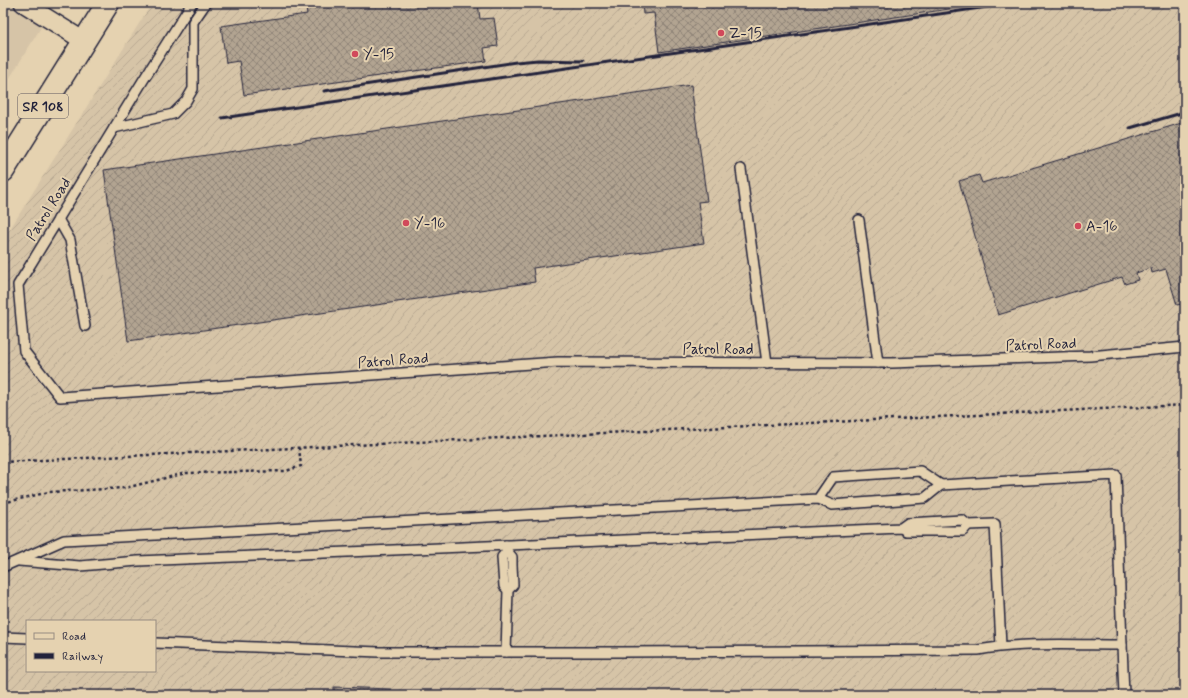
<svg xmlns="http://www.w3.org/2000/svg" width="1188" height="698" viewBox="0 0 1188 698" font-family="Mynerve,sans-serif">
	<defs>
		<pattern id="industrial-furrows" width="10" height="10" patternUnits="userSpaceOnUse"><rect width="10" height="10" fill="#d6c4a7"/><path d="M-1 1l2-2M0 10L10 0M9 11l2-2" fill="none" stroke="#b7a891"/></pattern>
		<pattern id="building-cross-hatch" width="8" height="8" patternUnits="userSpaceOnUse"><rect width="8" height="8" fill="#b2a491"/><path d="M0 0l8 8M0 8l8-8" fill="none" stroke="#908578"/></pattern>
	</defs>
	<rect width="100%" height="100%" fill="#e5d2b0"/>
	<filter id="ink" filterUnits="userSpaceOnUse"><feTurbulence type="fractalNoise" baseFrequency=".025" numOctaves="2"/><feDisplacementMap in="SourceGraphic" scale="8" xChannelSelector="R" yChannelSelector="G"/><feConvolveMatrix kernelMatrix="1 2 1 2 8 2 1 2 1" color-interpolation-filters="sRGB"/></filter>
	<g filter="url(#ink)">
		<polygon fill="#d6c4a7" points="3,3 56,3 3,89"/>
		<path fill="url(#industrial-furrows)" fill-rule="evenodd" d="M152 3H1185V695H3V240ZM27 621H155V671H27Z"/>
		<g fill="url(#building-cross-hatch)" stroke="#22223b">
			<polygon points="305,3 478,3 480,19 494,18 498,46 484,48 486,61 244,95 239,61 226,63 221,26 307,14"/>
			<polygon points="642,3 990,3 659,52 654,13 643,14"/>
			<polygon points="691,85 707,201 698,202 704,243 533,268 535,282 128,341 104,170"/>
			<polygon points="1185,122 1185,303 1177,305 1166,269 1152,273 1151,268 1136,273 1138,280 1125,284 1122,277 998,315 959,181 979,175 982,183"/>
			<polygon points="334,687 391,689 391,695 334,695"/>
		</g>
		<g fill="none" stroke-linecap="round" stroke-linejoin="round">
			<defs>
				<g id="lane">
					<polyline points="192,3 144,79 18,285 24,351 60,397 558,362 892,363 1090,356 1185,347"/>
					<polyline points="114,128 173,114 186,101 193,89 193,22 206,3"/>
					<polyline points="741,169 767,363"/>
					<polyline points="58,219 70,240 85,326"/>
					<polyline points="859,220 878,363"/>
					<polyline points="968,525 995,524 1001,646"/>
					<polyline points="507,551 502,557 504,586 508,590"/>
					<polyline points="19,561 80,566 138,561 901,528 906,531 963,531 968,525 962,520 908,523 901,528"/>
					<polyline points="3,567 64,540 818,499 832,505 925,498 941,485 920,471 833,477 818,499"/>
					<polyline points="3,637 27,638"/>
					<path d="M155 643 379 652H621L978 650C1025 642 1074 645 1122 645L1116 475 941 485"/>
					<polyline points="1122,645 1124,695"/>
					<polyline points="506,652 508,590 513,585 512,565 512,557 507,551 506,545"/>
				</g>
				<polyline id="street" points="23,3 84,41"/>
				<polyline id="primary" points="3,171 108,3"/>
			</defs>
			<use href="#lane" stroke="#22223b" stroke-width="12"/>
			<use href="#street" stroke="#22223b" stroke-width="20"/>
			<use href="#primary" stroke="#22223b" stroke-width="25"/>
			<g stroke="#22223b" stroke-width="2.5" stroke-dasharray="3 3" stroke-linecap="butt">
				<polyline points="3,462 1185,405"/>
				<polyline points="3,503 49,492 125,488 186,473 286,471 301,466 299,448"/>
			</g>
			<use href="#lane" stroke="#e5d2b0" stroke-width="9"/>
			<use href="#street" stroke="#e5d2b0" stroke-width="17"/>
			<use href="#primary" stroke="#e5d2b0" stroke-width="22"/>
			<g stroke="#22223b" stroke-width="3">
				<polyline points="324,91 516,62 538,60 583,61"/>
				<polyline points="222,118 1015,3"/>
				<polyline points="1130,128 1185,112"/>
			</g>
		</g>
	</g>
	<g fill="#d1495b" stroke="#e5d2b0" stroke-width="1.5">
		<circle cx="721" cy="33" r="4"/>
		<circle cx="355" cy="54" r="4"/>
		<circle cx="406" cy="223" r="4"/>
		<circle cx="1078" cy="226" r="4"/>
	</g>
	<g text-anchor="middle" stroke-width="4" stroke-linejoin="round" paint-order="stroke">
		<rect fill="#e5d2b0" stroke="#5c575e" stroke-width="1" x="18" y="94" width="50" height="24" rx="3"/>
		<g font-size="14" font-weight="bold" fill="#22223b">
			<text x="43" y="111">SR 108</text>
		</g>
		<g font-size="15" fill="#22223b" stroke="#e5d2b0" text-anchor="start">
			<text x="729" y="38">Z-15</text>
			<text x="363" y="59">Y-15</text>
			<text x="414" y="228">Y-16</text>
			<text x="1086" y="231">A-16</text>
		</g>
		<g font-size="15" fill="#22223b" stroke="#e5d2b0">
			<text transform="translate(48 209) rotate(-58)" y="5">Patrol Road</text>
			<text transform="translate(1041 344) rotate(-2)" y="5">Patrol Road</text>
			<text x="718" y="354">Patrol Road</text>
			<text transform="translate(393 360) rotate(-4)" y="5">Patrol Road</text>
		</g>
	</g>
	<rect width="1188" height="698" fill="none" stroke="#e5d2b0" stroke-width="16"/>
	<rect x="8" y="8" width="1172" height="682" fill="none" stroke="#22223b" stroke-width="1.5" filter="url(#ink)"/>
	<rect x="26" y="620" width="130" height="52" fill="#e5d2b0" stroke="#978c81"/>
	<rect x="34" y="633" width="20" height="6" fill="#e5d2b0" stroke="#978c81"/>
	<text x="62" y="640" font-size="12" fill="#22223b">Road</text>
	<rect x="34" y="653" width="20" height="6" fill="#22223b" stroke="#978c81"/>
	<text x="62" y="660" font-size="12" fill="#22223b">Railway</text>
</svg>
